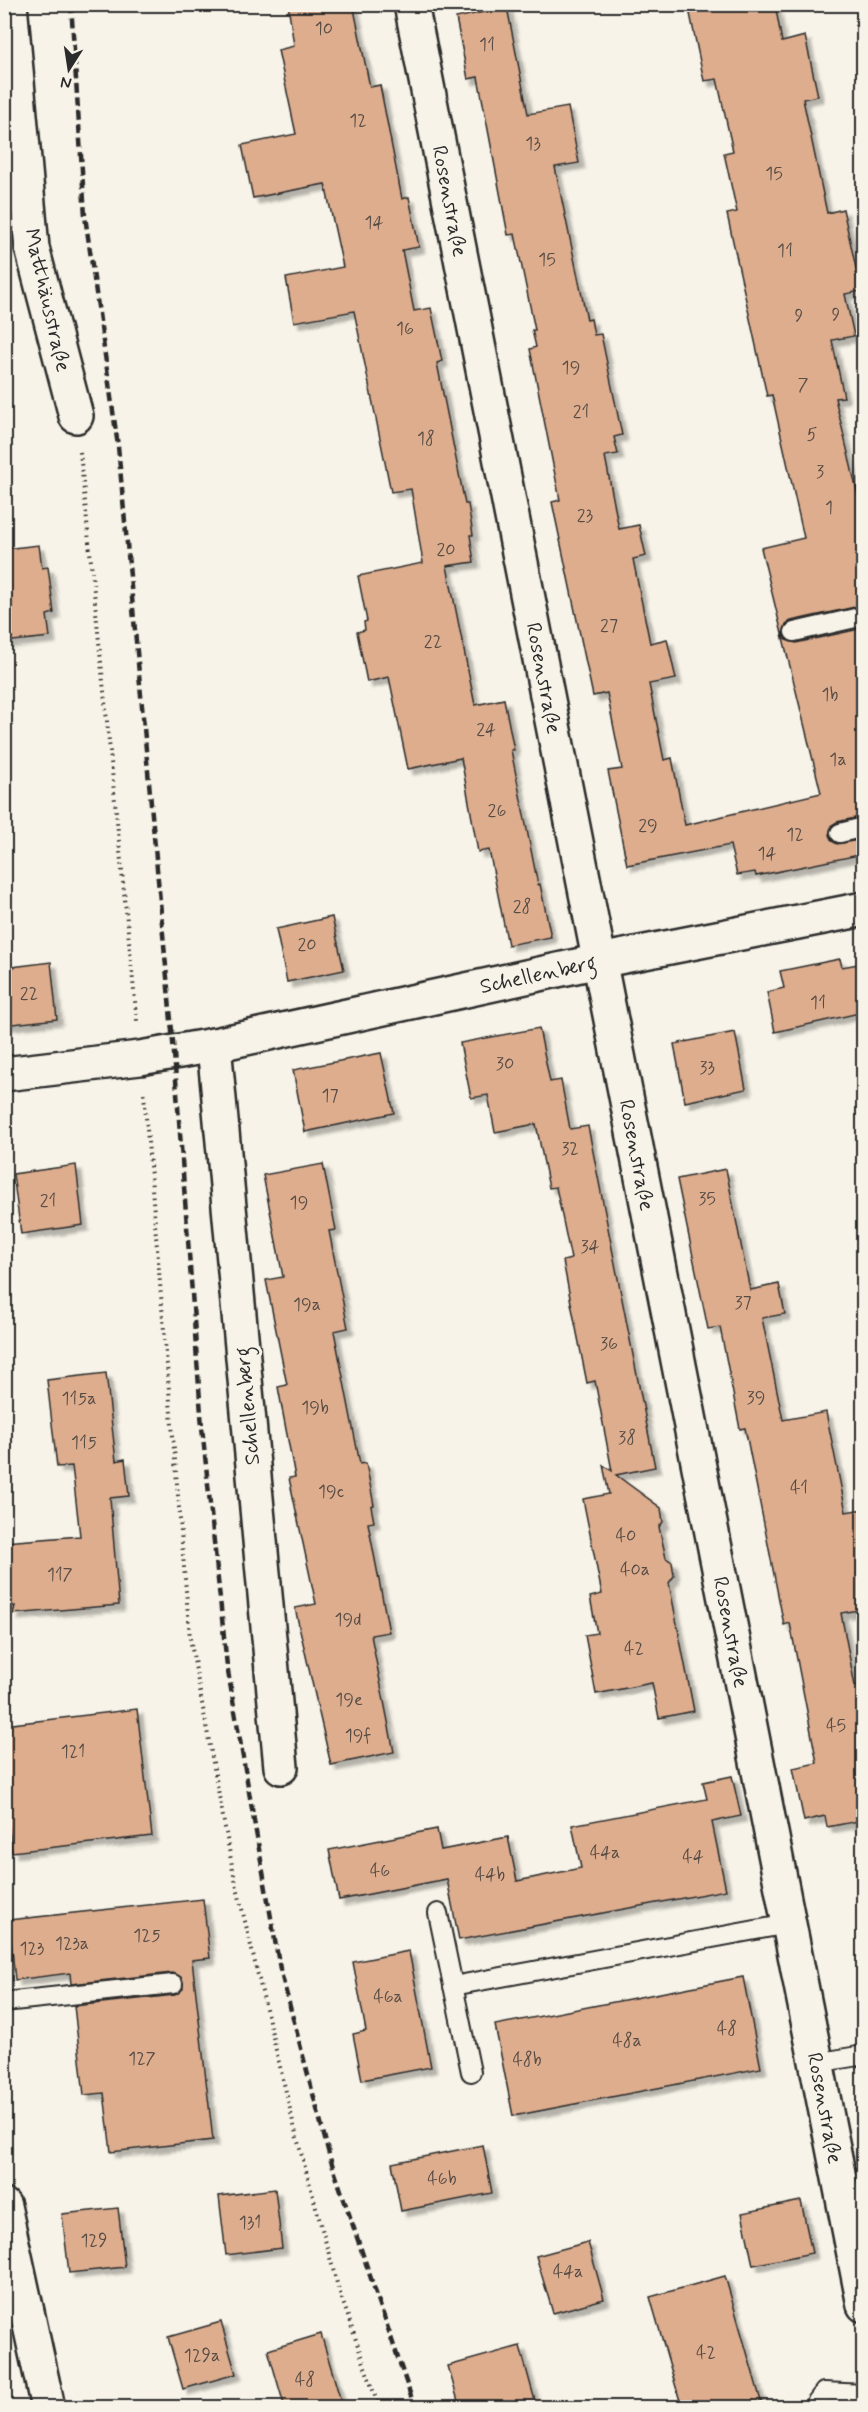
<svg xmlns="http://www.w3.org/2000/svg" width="868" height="2412" viewBox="0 0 868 2412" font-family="Mynerve,sans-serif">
	<defs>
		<filter id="shadow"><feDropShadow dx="5.5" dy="5.5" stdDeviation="1.5" flood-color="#0004"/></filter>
	</defs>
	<rect width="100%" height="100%" fill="#f7f3e8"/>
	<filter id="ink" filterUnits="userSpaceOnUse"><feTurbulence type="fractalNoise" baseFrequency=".0167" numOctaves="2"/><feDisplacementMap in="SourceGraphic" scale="12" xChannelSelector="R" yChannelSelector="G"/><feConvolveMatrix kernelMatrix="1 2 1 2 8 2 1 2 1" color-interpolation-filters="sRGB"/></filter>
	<g filter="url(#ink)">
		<g fill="#ddad8e" stroke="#2b2b2b" stroke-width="1.5" filter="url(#shadow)">
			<polygon points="288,4 353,4 370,87 380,85 402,199 409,197 419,247 402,250 414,311 431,308 442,361 437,363 465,504 468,504 473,535 470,535 474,562 447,566 475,705 504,699 514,750 511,750 538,885 540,884 551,937 508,945 489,850 478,852 461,758 408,769 389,677 367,682 357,632 365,630 364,622 367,621 358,576 423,563 411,489 391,492 354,311 294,322 286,278 343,267 325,184 253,198 242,145 296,134 278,50 294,46"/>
			<polygon points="688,4 775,4 782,42 805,36 818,96 803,99 827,213 843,209 861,291 845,294 854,336 832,340 844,397 835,398 864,521 864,605 791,621 786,624 783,634 786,640 796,643 864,628 864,816 837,822 832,825 829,835 832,841 837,844 864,839 864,854 756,876 755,872 737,875 730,845 627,865 608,771 622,769 607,693 593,696 552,502 560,500 530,349 536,347 532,330 535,330 515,234 508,235 478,77 468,79 456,18 507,7 528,114 568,107 579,163 555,167 587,320 591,319 594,335 601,334 622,435 614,437 618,454 605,456 619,529 639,525 646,556 633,559 650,643 667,639 676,679 649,684 664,760 672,758 685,825 821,793 761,548 804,538 772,395 767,396 727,214 737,212 724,153 733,151 717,79 704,81"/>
			<polygon points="39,545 42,568 48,567 54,613 47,615 50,637 4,642 4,549"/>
			<polygon points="332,917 344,970 287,982 276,929"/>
			<polygon points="840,959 842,967 864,963 864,1012 775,1032 767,992 784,988 780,971"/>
			<polygon points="51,962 57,1019 4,1025 4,968"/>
			<polygon points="539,1028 550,1082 561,1080 570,1129 588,1126 655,1467 616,1475 661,1508 663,1522 659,1527 666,1558 672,1562 674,1576 669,1583 694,1711 659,1718 652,1683 596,1694 585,1635 597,1633 590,1597 602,1594 583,1499 609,1494 603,1465 612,1471 595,1381 587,1383 572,1308 563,1261 571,1259 556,1187 549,1188 536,1124 495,1132 488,1095 471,1098 460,1043"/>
			<polygon points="735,1032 746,1089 685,1102 674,1044"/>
			<polygon points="381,1053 394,1113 305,1132 293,1070"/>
			<polygon points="323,1164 336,1230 329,1231 348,1328 334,1331 360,1464 366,1463 374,1505 371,1506 374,1522 368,1523 389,1632 371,1635 394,1752 331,1765 295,1608 316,1604 289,1478 295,1477 278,1387 287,1385 266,1280 283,1277 263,1175"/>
			<polygon points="76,1165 83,1225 21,1234 13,1174"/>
			<polygon points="726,1169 750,1290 779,1284 785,1314 762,1318 783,1420 826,1412 846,1512 864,1509 864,1609 841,1613 855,1686 864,1685 864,1820 827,1827 825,1816 804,1821 793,1768 817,1763 790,1623 784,1625 745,1428 740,1429 720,1327 708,1329 677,1179"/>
			<polygon points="106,1373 116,1461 125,1459 129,1496 110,1498 119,1605 13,1614 15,1606 4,1606 4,1542 80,1536 72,1466 57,1467 47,1380"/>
			<polygon points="137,1709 152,1836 12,1852 4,1791 4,1725"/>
			<polygon points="732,1776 741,1816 712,1822 726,1890 459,1940 447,1879 339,1900 329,1850 437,1829 441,1850 508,1837 517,1881 581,1868 572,1825 707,1799 703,1782"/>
			<polygon points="203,1899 210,1958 192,1960 213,2140 111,2152 104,2093 84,2095 74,2006 175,1995 183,1989 182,1978 172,1973 71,1984 70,1973 15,1980 9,1920"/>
			<polygon points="409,1951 431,2067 362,2080 353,2034 366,2031 353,1962"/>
			<polygon points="743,1977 761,2068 513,2116 495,2025"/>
			<polygon points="483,2145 492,2193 401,2211 392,2163"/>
			<polygon points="275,2189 282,2248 226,2255 219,2196"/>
			<polygon points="801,2201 812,2253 753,2265 742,2213"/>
			<polygon points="118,2208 125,2267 69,2273 62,2214"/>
			<polygon points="588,2242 604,2299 553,2313 536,2256"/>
			<polygon points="725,2276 763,2408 682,2408 650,2297"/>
			<polygon points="221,2322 236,2374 183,2389 168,2337"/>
			<polygon points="321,2334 343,2408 285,2408 268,2350"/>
			<polygon points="520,2346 537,2408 460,2408 448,2366"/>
		</g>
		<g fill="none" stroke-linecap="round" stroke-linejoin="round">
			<defs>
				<g id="service">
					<polyline points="794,632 864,616"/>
					<polyline points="840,833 864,827"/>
					<polyline points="438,1913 471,2072"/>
					<polyline points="453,1986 788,1924"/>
					<polyline points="4,2002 173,1984"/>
					<polyline points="816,2063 864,2055"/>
					<polyline points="812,2408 824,2392 864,2394"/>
				</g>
				<g id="minor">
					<polyline points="10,4 32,248 76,416"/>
					<polyline points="411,4 864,2305"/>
					<polyline points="214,1045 281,1767"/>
					<polyline points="4,1074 140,1058 214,1045 599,961 864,909"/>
				</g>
				<polyline id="tertiary" points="4,2206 48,2408"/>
			</defs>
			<use href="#service" stroke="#2b2b2b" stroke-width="22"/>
			<use href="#minor" stroke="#2b2b2b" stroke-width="38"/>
			<use href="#tertiary" stroke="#2b2b2b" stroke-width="38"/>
			<g stroke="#2b2b2b" stroke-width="4" stroke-dasharray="1.5 4.5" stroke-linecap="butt">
				<polyline points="80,452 137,1021"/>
				<polyline points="144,1094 190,1638 233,1871 297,2138 338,2287 379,2408"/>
			</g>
			<use href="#service" stroke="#f7f3e8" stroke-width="18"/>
			<use href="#minor" stroke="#f7f3e8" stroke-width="33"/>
			<use href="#tertiary" stroke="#f7f3e8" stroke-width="33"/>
			<polyline stroke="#2b2b2b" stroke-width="4.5" stroke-dasharray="9 4.5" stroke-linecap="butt" points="71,4 85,216 118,446 174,1053 202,1427 227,1666 280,1969 330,2158 415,2408"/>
		</g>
	</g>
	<g text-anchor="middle" stroke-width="6" stroke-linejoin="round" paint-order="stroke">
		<g font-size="18" fill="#584c44">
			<text x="324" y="34">10</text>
			<text x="487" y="50">11</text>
			<text x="358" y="126">12</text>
			<text x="533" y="149">13</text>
			<text x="774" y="179">15</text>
			<text x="374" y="228">14</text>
			<text x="785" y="256">11</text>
			<text x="547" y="265">15</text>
			<text x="836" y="320">9</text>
			<text x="799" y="321">9</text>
			<text x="405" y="334">16</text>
			<text x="571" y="373">19</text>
			<text x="803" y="390">7</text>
			<text x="581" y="417">21</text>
			<text x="812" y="440">5</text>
			<text x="426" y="444">18</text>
			<text x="820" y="477">3</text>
			<text x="829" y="513">1</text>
			<text x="585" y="521">23</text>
			<text x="446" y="555">20</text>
			<text x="609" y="631">27</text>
			<text x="433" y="647">22</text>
			<text x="830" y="700">1b</text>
			<text x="486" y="735">24</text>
			<text x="838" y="765">1a</text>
			<text x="497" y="816">26</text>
			<text x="648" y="831">29</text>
			<text x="795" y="840">12</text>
			<text x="767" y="859">14</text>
			<text x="522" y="912">28</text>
			<text x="307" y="950">20</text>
			<text x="29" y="999">22</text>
			<text x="818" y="1008">11</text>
			<text x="505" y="1069">30</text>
			<text x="707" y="1073">33</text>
			<text x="330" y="1101">17</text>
			<text x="570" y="1154">32</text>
			<text x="707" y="1204">35</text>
			<text x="48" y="1206">21</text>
			<text x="299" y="1208">19</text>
			<text x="590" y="1252">34</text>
			<text x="743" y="1308">37</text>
			<text x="307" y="1310">19a</text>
			<text x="609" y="1349">36</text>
			<text x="756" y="1403">39</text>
			<text x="79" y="1404">115a</text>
			<text x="315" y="1413">19b</text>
			<text x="627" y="1443">38</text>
			<text x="84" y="1448">115</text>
			<text x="799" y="1493">41</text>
			<text x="331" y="1497">19c</text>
			<text x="626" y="1541">40</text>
			<text x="635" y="1575">40a</text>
			<text x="60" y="1580">117</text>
			<text x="348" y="1625">19d</text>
			<text x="634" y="1654">42</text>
			<text x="349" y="1705">19e</text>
			<text x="836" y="1731">45</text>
			<text x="358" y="1741">19f</text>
			<text x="73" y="1757">121</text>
			<text x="605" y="1858">44a</text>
			<text x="693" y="1862">44</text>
			<text x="380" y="1876">46</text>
			<text x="490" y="1880">44b</text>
			<text x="147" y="1941">125</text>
			<text x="72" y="1949">123a</text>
			<text x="32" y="1954">123</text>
			<text x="388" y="2002">46a</text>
			<text x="727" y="2034">48</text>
			<text x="627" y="2046">48a</text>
			<text x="142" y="2064">127</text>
			<text x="527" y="2065">48b</text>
			<text x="442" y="2184">46b</text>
			<text x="250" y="2228">131</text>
			<text x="94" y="2246">129</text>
			<text x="568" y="2277">44a</text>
			<text x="706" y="2358">42</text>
			<text x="202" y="2361">129a</text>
			<text x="305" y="2385">48</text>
		</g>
		<g font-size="21" fill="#2b2b2b" stroke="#f7f3e8">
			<text transform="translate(450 201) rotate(79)" y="7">Rosenstraße</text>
			<text transform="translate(48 300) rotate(77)" y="7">Matthäusstraße</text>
			<text transform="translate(544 678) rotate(79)" y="7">Rosenstraße</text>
			<text transform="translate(538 974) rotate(-12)" y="7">Schellenberg</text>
			<text transform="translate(637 1155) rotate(79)" y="7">Rosenstraße</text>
			<text transform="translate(247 1406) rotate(-95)" y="7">Schellenberg</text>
			<text transform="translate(731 1632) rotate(79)" y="7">Rosenstraße</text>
			<text transform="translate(825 2108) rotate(79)" y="7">Rosenstraße</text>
		</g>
	</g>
	<rect width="868" height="2412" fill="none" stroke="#f7f3e8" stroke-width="24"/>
	<rect x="12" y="12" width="844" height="2388" fill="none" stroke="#2b2b2b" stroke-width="2" filter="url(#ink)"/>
	<g transform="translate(69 69) rotate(192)" stroke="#f7f3e8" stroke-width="4.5" paint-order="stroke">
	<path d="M0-4.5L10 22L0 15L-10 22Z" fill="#2b2b2b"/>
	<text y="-9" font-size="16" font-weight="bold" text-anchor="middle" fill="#2b2b2b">N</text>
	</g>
</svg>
